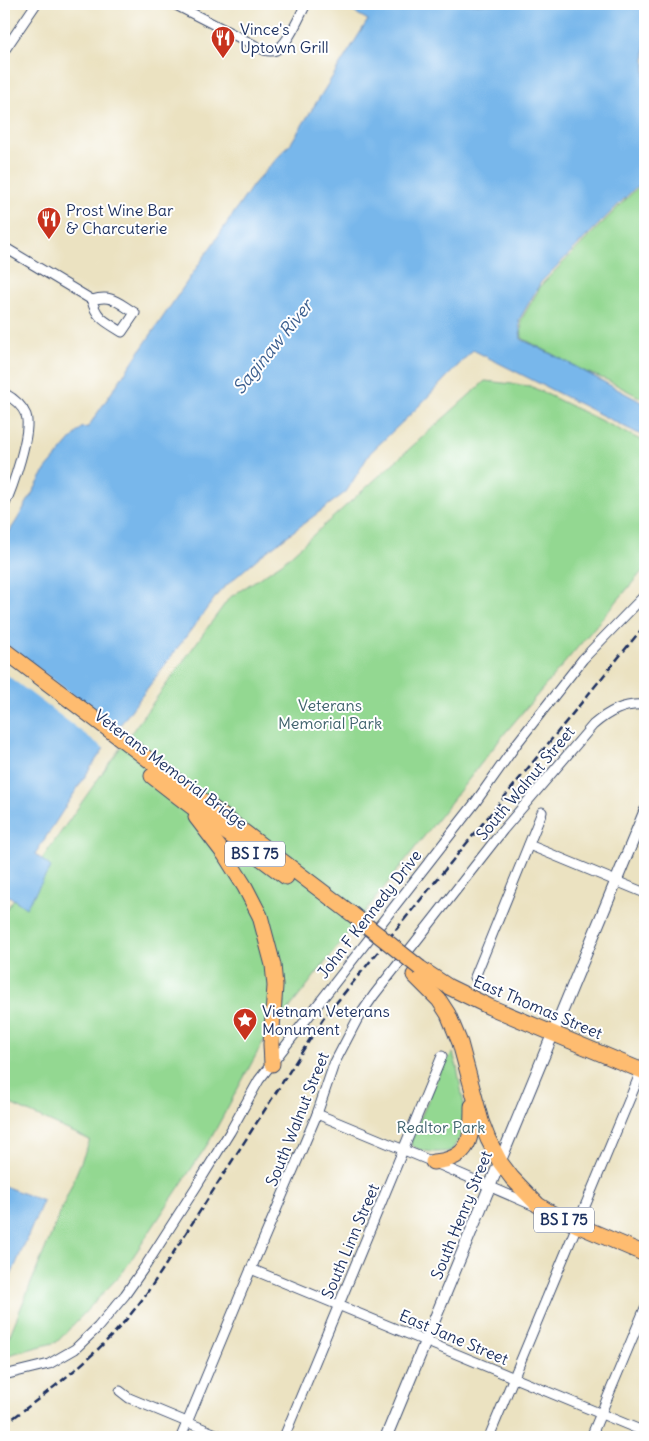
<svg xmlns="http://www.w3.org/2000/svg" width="649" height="1441" viewBox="0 0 649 1441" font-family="Delius,sans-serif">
	<rect width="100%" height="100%" fill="#fff"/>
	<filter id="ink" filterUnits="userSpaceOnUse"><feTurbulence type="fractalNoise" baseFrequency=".02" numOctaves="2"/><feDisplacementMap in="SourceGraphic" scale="10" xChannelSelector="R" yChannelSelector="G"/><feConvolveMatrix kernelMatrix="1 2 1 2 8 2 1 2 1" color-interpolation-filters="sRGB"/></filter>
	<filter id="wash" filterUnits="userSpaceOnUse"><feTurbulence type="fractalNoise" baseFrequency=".0096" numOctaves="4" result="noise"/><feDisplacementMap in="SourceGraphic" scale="20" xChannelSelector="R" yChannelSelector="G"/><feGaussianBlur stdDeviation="1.12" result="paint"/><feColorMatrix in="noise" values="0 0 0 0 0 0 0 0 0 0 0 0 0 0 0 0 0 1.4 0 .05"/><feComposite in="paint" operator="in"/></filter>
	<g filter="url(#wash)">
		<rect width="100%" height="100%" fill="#ebe2c1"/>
		<g fill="#93d891" stroke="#578478">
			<polygon points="645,180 645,400 607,380 586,372 522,338 521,320 542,284"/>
			<polygon points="485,381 530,386 645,442 645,568 505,733 263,1042 209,1142 123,1272 57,1342 4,1356 4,1349 90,1140 4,1101 4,913 110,762 229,598 282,563"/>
			<path d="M453 1053 457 1067 466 1116 461 1136 451 1151C437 1153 422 1153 411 1145V1141L444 1062Z"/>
		</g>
		<g fill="#78b7eb" stroke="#4a73a4">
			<polygon points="340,4 645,4 645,178 541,282 519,320 521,339 559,358 645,404 645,437 473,350 415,410 370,453 346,492 259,557 220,591 123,721 91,767 35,854 51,867 26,908 9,896 4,903 4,540 17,520 46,469 81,428 88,427 253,185 291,143 368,20"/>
			<polygon points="4,1186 43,1201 4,1292"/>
		</g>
		<polygon fill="#ebe2c1" points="4,643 120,730 106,750 4,673"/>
	</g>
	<g filter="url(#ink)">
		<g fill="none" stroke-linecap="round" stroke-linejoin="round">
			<defs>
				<g id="minor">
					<path d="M174 4 254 45C261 49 268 53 276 50 288 45 300 15 306 4"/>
					<polyline points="4,51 36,4"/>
					<path d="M4 247 92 300C113 294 118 303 135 313L122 332C107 322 96 319 92 300"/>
					<path d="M4 393C13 398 22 405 26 415 32 432 12 489 4 506"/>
					<polyline points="529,845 645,893"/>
					<polyline points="475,977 542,812"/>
					<polyline points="317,1114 433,1162 537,1207"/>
					<polyline points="251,1269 645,1432"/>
					<polyline points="4,1375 49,1364 75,1349 98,1327 125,1295 146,1265 196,1187 230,1132 259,1080 475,803 518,742 583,659 645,595"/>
					<polyline points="120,1391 129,1398 223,1437"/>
					<path d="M181 1437 251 1269 317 1114 334 1064 358 1018 374 995 503 830 593 725C608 712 624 703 645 705"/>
					<polyline points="284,1437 442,1056"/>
					<polyline points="489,1437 645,1062"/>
					<polyline points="591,1437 645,1308"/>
				</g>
				<polyline id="tertiary" points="386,1437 645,811"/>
				<g id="trunk">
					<polyline points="4,650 352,914"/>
					<polyline points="152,776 183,800 286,877"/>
					<polyline points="196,817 225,855 245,887 260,916 273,965 275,986 271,1044 272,1064"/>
					<polyline points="420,968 449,987 490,1007 645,1072"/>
					<polyline points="414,975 439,1000 448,1014 460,1043 481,1121 488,1139 500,1162 512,1178 538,1205 551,1213 577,1225 645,1254"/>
					<path d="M433 1162C471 1159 472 1138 472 1106"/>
				</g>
			</defs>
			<use href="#minor" stroke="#3a4a6d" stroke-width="11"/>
			<use href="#tertiary" stroke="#3a4a6d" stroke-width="13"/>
			<use href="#trunk" stroke="#3a4a6d" stroke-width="17"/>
			<use href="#minor" stroke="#fff" stroke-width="9"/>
			<use href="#tertiary" stroke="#fff" stroke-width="11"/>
			<use href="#trunk" stroke="#febc70" stroke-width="15"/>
			<path stroke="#1b2f5e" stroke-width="2.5" stroke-dasharray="8 4" stroke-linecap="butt" d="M4 1425C50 1390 98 1356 134 1310 144 1298 152 1285 161 1272L323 1019 645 625"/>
			<defs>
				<polyline id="trunk-bridge" points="352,914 420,968"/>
			</defs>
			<use href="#trunk-bridge" stroke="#3a4a6d" stroke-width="17" stroke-linecap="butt"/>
			<use href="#trunk-bridge" stroke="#febc70" stroke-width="15"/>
		</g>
	</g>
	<defs>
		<symbol id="restaurant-pin" viewBox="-11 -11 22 30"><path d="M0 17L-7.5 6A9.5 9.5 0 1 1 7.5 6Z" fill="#c8321e" stroke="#fff"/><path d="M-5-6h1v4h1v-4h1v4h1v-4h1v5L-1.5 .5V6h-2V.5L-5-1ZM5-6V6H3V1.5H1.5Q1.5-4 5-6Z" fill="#fff"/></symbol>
		<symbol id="sight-pin" viewBox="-11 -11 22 30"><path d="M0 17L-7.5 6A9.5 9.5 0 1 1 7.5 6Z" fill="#c8321e" stroke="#fff"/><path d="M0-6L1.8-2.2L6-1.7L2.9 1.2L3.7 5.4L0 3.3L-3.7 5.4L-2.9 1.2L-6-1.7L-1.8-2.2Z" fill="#fff"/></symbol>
	</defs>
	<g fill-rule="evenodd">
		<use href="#restaurant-pin" x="209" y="24" width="28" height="38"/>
		<use href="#restaurant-pin" x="35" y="205" width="28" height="38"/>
		<use href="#sight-pin" x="231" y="1006" width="28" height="38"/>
	</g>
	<g text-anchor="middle" stroke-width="4" stroke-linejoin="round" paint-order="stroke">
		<g fill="#fff" stroke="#5f6d8e" stroke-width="1">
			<rect x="225" y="841.5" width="60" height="25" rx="4"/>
			<rect x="534" y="1207.5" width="60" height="25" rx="4"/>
		</g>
		<g font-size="15" font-weight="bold" fill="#1b2f5e">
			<text x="255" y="859">BS I 75</text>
			<text x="564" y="1225">BS I 75</text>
		</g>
		<g font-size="16" fill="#1b2f5e" stroke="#fff" text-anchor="start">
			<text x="240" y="35">Vince's<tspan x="240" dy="18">Uptown Grill</tspan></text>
			<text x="66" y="216">Prost Wine Bar<tspan x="66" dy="18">&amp; Charcuterie</tspan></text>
			<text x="262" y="1017">Vietnam Veterans<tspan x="262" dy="18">Monument</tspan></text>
		</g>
		<g font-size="16" fill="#3f626d" stroke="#fff">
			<text x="330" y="711">Veterans<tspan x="330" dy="18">Memorial Park</tspan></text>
			<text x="441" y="1133">Realtor Park</text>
		</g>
		<g font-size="16" fill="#1b2f5e" stroke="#fff">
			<text transform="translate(171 769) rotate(37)" y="6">Veterans Memorial Bridge</text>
			<text transform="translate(525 783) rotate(-50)" y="6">South Walnut Street</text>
			<text transform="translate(369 914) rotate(-52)" y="6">John F Kennedy Drive</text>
			<text transform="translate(538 1007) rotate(23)" y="6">East Thomas Street</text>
			<text transform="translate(297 1119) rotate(-68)" y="6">South Walnut Street</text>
			<text transform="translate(461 1215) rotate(-68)" y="6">South Henry Street</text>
			<text transform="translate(350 1241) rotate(-67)" y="6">South Linn Street</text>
			<text transform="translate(454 1337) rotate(23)" y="6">East Jane Street</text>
		</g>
		<g font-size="18" font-style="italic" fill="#3c5f8f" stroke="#fff">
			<text transform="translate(273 347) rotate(-51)" y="6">Saginaw River</text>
		</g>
	</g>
	<rect width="649" height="1441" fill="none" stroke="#fff" stroke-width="20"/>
</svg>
